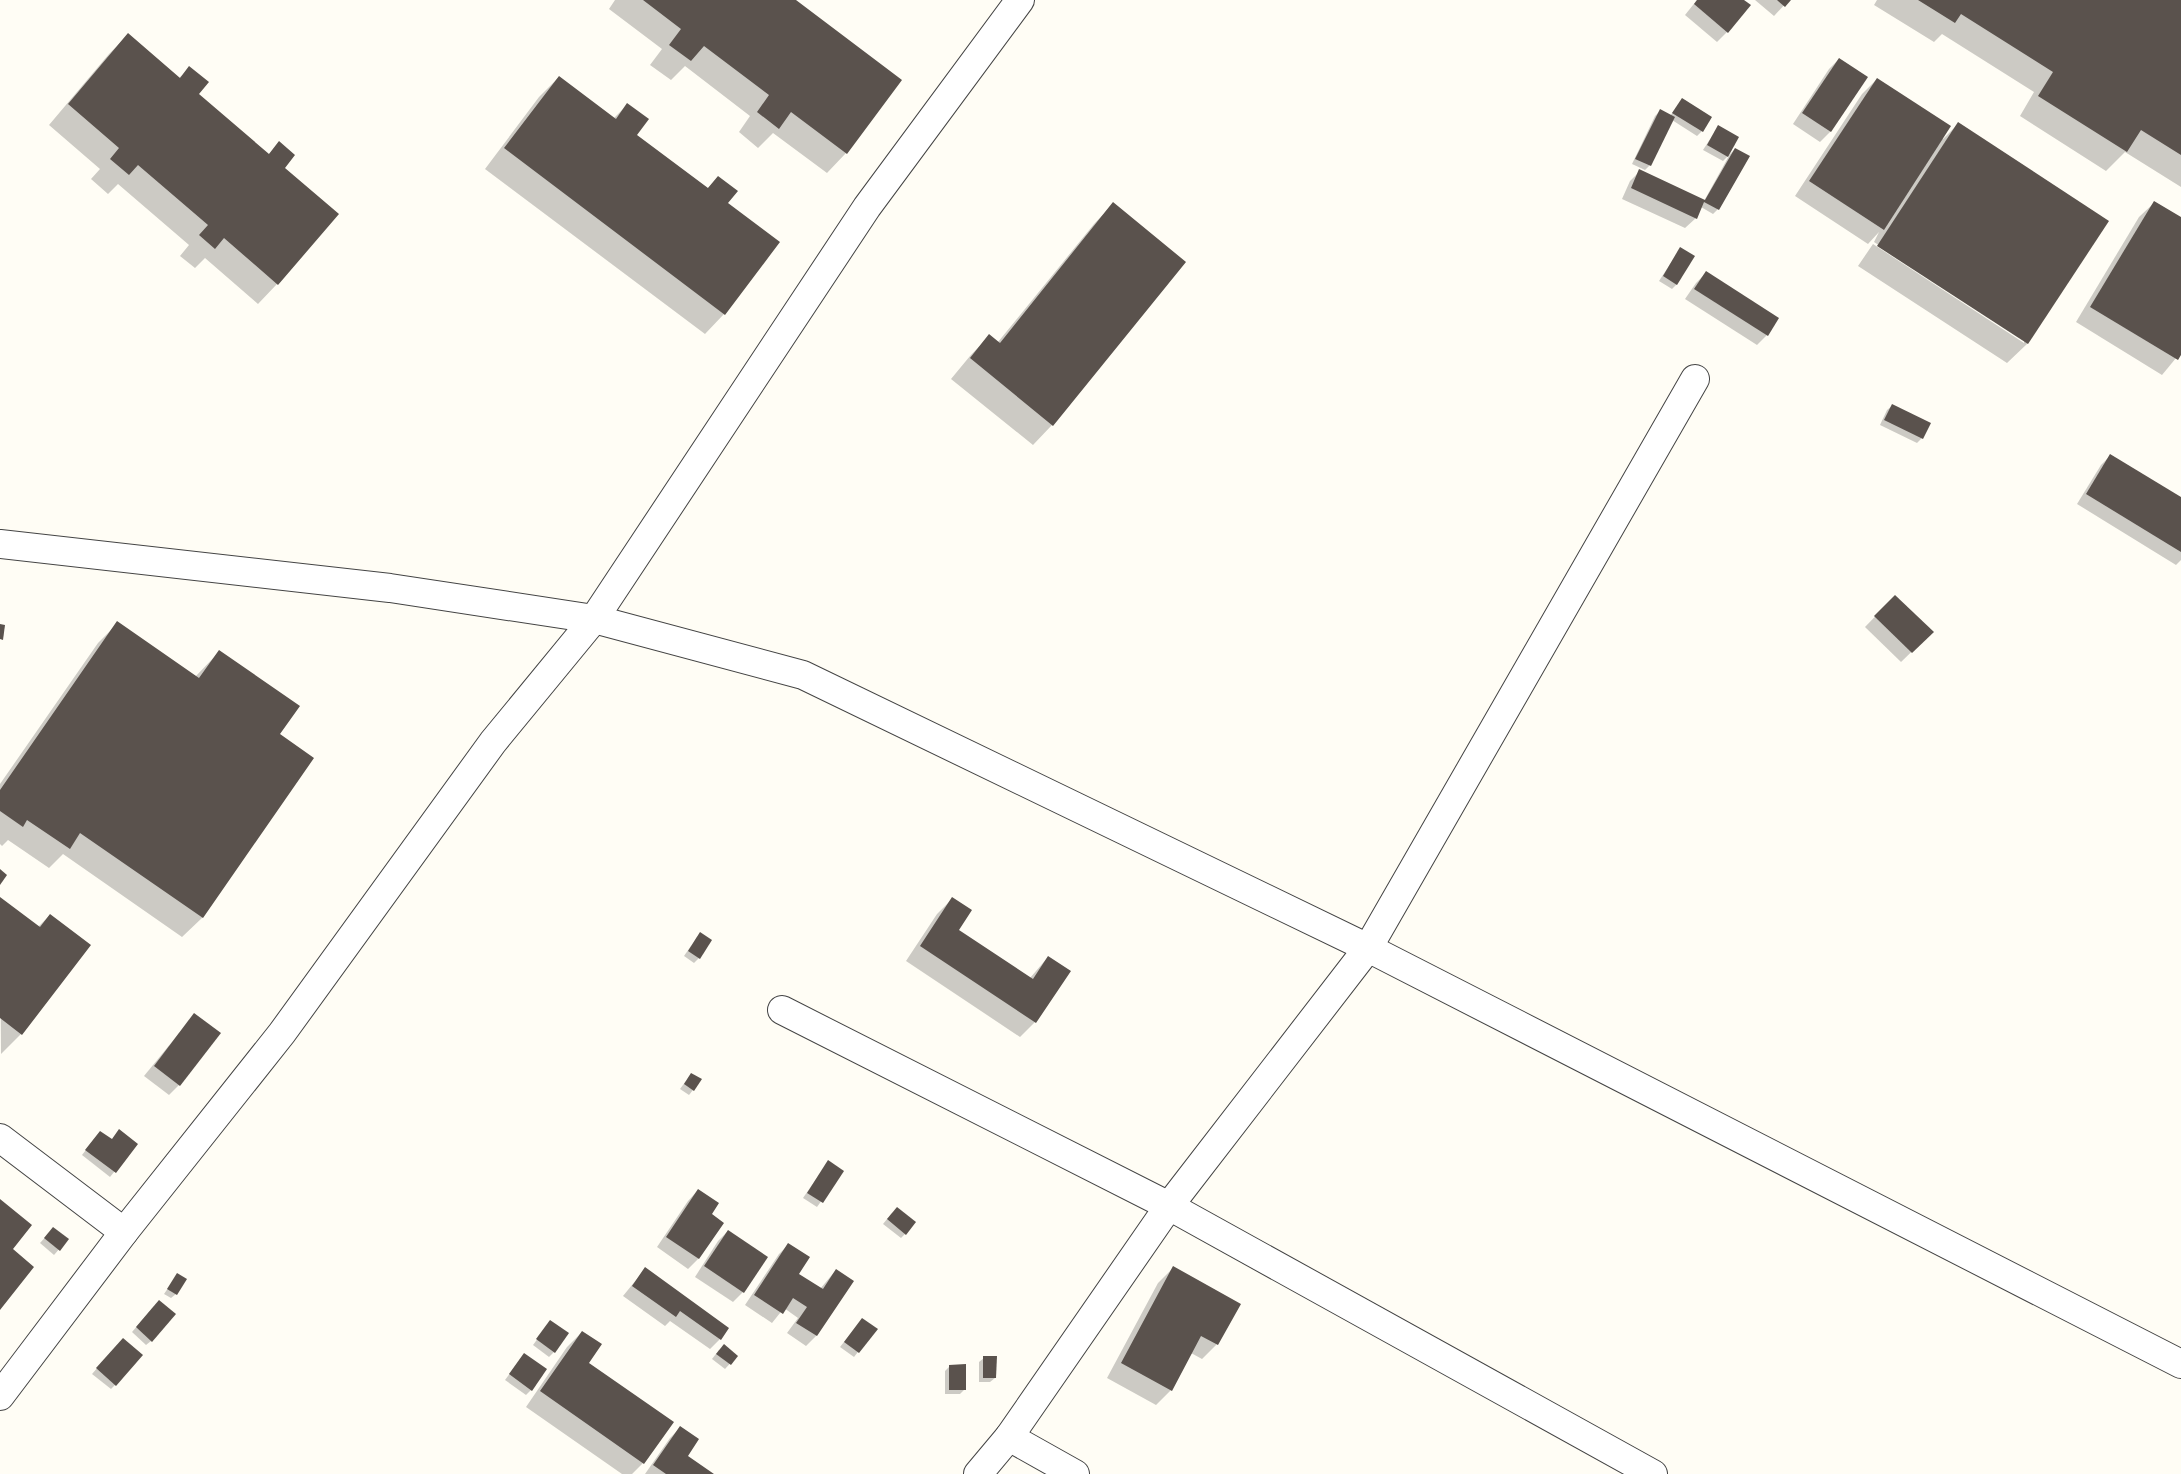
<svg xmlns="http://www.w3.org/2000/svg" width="2181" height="1474" viewBox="0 0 2181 1474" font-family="Georgia,serif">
	<rect width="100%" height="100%" fill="#fffdf5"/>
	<g fill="#0003">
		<polygon points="615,0 794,0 846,153 827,173 773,133 758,148 739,132 750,116 685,66 671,80 650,65 662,49 609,9"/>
		<polygon points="1697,0 1742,0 1727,32 1717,42 1685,15"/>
		<polygon points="1755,0 1789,0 1774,16"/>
		<polygon points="1877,0 2181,0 2181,187 2125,152 2106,171 2020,116 2034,92 1942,34 1934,42 1874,5"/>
		<polygon points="128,35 179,78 190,68 197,94 268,155 280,143 283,168 277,284 258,304 205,258 195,268 180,256 189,245 118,184 108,194 91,179 100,169 49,125 109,54"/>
		<polygon points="1839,59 1830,132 1820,142 1793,124 1829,69"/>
		<polygon points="559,77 614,118 627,105 635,135 707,189 718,177 727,204 724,314 705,334 485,169 539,97"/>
		<polygon points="1877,79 1943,139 1958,124 2107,222 2027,344 2007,363 1858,266 1873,244 2024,343 2024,340 1874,242 1879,232 1868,244 1795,196 1862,94"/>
		<polygon points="1683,99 1711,117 1702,131 1697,136 1672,120 1650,165 1645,170 1632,164 1655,116 1660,111 1670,116"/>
		<polygon points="1718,127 1728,156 1723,161 1703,150"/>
		<polygon points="1735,149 1718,209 1713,214 1701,207 1696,218 1685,228 1622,199 1630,181 1640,171 1704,201 1730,154"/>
		<polygon points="2155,202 2181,218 2181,352 2162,375 2076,322 2139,217"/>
		<polygon points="1113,204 1052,425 1033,445 951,379 970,356 989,336 998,342 1094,224"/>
		<polygon points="1680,249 1677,284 1672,289 1659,281"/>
		<polygon points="1706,273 1767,335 1757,345 1685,299 1696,283"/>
		<polygon points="1892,406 1922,438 1917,443 1880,425 1887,410"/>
		<polygon points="2111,455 2181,499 2181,560 2176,565 2077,504 2101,465"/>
		<polygon points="1895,596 1932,632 1901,662 1865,627"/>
		<polygon points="118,623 195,677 219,652 278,735 312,759 202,918 182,937 63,854 49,868 8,840 2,846 0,844 0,784 98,643"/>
		<polygon points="0,898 38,927 50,915 90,945 21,1034 1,1054"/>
		<polygon points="952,899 957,930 1030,978 1048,957 1069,971 1035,1022 1020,1037 906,961 937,914"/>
		<polygon points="700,933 699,958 694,963 684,956"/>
		<polygon points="194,1015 179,1085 169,1095 144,1076"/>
		<polygon points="691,1074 693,1090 689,1095 680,1089"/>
		<polygon points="96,1137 137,1144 110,1177 82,1155"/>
		<polygon points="828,1162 842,1172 817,1207 803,1198"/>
		<polygon points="698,1190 710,1215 722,1223 698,1259 688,1269 657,1247 688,1201"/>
		<polygon points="892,1213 905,1234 901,1238 883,1224"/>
		<polygon points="728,1231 743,1292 733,1302 695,1277 718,1241"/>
		<polygon points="49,1233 67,1240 54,1255 40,1243"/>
		<polygon points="789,1244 797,1274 820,1289 836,1270 816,1336 806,1346 787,1333 798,1318 784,1308 772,1323 745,1305 779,1254"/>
		<polygon points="1173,1268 1217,1344 1202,1359 1191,1353 1171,1390 1156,1405 1107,1378 1158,1283"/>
		<polygon points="645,1269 720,1339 710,1349 670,1321 665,1326 623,1296"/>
		<polygon points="177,1275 176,1294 171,1298 164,1294"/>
		<polygon points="154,1306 151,1341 146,1345 132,1332"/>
		<polygon points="862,1319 876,1329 854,1357 840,1347"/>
		<polygon points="550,1322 554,1352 549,1357 533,1345"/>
		<polygon points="582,1332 588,1363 672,1423 643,1463 632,1474 622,1474 526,1407 567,1347"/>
		<polygon points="118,1344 115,1385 111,1389 92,1374"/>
		<polygon points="719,1350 736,1357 725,1369 712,1359"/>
		<polygon points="524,1354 531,1390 526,1395 505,1380"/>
		<polygon points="984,1358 995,1378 990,1382 979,1382 979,1362"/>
		<polygon points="950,1366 965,1389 960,1394 945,1394 945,1371"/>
		<polygon points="680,1428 686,1456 712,1474 645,1474 670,1438"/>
	</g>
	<g fill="#5a524d">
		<polygon points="643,0 796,0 902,80 847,154 791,112 779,129 757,112 769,95 704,46 691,61 669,45 681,29"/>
		<polygon points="1697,0 1744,0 1751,5 1728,33 1694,4"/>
		<polygon points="1777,0 1791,0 1785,7"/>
		<polygon points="1918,0 2181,0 2181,155 2141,130 2127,152 2038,96 2053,72 1961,14 1955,23"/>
		<polygon points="128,33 180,78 189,66 209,82 199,94 269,154 279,141 295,155 285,168 339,214 278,285 224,238 215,249 199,235 208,225 138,165 129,175 110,159 119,148 68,104"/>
		<polygon points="1839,58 1868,77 1831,132 1802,113"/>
		<polygon points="559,76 616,119 627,103 649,119 637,135 708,188 718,176 738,191 728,203 780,242 725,315 504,148"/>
		<polygon points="1877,78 1951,126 1884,230 1809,181"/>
		<polygon points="1682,98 1712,117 1703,132 1672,113"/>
		<polygon points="1660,109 1675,117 1651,166 1635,159"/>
		<polygon points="1958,122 2109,221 2028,344 1877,246"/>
		<polygon points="1718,125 1739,137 1728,157 1707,145"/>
		<polygon points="1735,148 1750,156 1719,210 1704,202 1697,219 1631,188 1639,169 1705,200"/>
		<polygon points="2154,201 2181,217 2181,355 2178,360 2090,307"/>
		<polygon points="1113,202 1186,262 1053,426 970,358 989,334 1000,343"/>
		<polygon points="1680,247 1695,256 1677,285 1663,276"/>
		<polygon points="1706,271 1779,318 1768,336 1694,289"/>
		<polygon points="1892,404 1931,423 1923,439 1884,420"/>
		<polygon points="2110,454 2181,497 2181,552 2086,494"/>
		<polygon points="1895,595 1934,632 1912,653 1874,616"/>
		<polygon points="117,621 199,678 219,650 300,706 280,734 314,758 203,918 80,833 70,849 27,820 23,827 0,811 0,790"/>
		<polygon points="0,624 5,625 3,640 0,639"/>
		<polygon points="0,869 7,875 0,885"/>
		<polygon points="0,897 40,927 50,914 91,945 22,1035 0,1018"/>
		<polygon points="952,897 972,910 959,930 1033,979 1048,956 1071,971 1036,1023 920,946"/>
		<polygon points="700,932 712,940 700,959 688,951"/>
		<polygon points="194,1013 221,1033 180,1086 154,1066"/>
		<polygon points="691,1073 702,1079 694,1091 684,1084"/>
		<polygon points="119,1129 138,1144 116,1173 85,1150 100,1131 112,1139"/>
		<polygon points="828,1160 844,1171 823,1203 807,1193"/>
		<polygon points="698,1189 719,1203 712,1214 724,1223 699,1259 666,1237"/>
		<polygon points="0,1199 32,1225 13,1249 34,1267 0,1310"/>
		<polygon points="897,1207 916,1222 906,1235 887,1219"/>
		<polygon points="53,1227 69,1239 60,1251 44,1238"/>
		<polygon points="728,1230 768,1257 744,1293 704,1266"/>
		<polygon points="788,1243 810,1257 799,1274 823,1289 836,1269 854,1281 817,1336 796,1323 807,1307 793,1298 783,1314 754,1295"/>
		<polygon points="1173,1266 1241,1304 1218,1345 1201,1336 1172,1391 1121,1363"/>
		<polygon points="645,1267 729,1328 721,1340 680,1311 676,1317 632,1286"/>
		<polygon points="177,1273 187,1279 177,1295 167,1289"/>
		<polygon points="159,1300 176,1314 152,1342 136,1327"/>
		<polygon points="862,1318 878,1329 859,1353 844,1342"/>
		<polygon points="550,1320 569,1333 555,1353 536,1339"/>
		<polygon points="582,1331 602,1344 589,1363 674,1422 644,1464 540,1391"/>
		<polygon points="123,1338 143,1355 116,1386 96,1368"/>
		<polygon points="724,1344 738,1356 731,1365 716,1354"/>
		<polygon points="524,1353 547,1369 532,1391 509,1374"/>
		<polygon points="983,1356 997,1356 996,1378 983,1378"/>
		<polygon points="966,1364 966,1390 949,1390 949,1365"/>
		<polygon points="680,1426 699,1439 688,1456 714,1474 666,1474 653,1465"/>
	</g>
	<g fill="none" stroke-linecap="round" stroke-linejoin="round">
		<defs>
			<g id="minor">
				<polyline points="0,544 390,588 594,619 803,675 1368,948 2181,1364"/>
				<polyline points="782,1010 1169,1206 1653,1474"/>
				<polyline points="0,1138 124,1232 282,1033 493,742 594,619 867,207 1020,0"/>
				<polyline points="0,1396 124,1232"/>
				<polyline points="1009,1437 1075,1474"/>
				<polyline points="978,1474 1009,1437 1169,1206 1368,948 1695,379"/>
			</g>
		</defs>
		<use href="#minor" stroke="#444" stroke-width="30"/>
		<use href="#minor" stroke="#fff" stroke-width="28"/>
	</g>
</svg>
